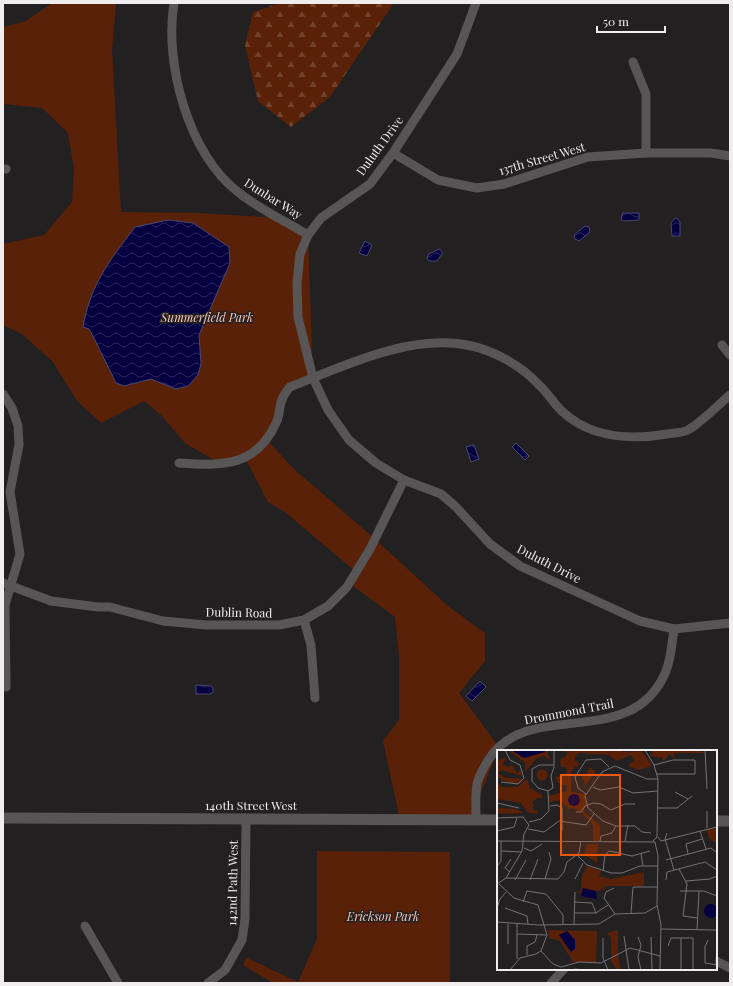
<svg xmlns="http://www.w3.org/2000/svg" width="733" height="986" viewBox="0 0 733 986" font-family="'Playfair Display',serif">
	<defs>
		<pattern id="forest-firs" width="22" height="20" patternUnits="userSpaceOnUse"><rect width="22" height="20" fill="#592108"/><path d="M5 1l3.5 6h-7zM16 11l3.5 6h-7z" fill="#71422c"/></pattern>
		<pattern id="water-waves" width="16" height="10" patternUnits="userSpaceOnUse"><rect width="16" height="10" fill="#05003f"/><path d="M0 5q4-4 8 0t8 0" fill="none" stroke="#2a265b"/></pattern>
	</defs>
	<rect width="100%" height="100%" fill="#232022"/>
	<polygon fill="url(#forest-firs)" points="280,3 394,3 330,97 291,127 258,101 245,45 253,12"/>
	<g fill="#592108">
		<polygon points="52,3 116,3 112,50 121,212 196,213 280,218 308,235 313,378 290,387 267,440 294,469 375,539 448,606 485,633 485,661 459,693 499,747 476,805 476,820 400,820 383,741 399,720 399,655 395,617 349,583 356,572 285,512 268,502 245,458 221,464 185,443 162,416 144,401 101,423 77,401 53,362 22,334 3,325 3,244 44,235 72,202 74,169 68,133 42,108 3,104 3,27 26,21"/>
		<polygon points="317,851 450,852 450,983 273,983 243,965 247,958 298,982 317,939"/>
	</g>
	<g fill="url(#water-waves)" stroke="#4b4774">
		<polygon points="623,213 639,213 639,220 623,221 621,219"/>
		<polygon points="675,218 678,219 680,223 680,236 672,236 671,223"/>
		<path d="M168 220 193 223 229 247 230 263 199 335 201 364 198 375 188 386 176 389 151 379 124 386 116 383 93 336 89 329 83 327C90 285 110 260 135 227Z"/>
		<polygon points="585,226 589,227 590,232 579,241 575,239 574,235"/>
		<polygon points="365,241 372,245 367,256 359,253"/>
		<polygon points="439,249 442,251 442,254 437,261 429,261 427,258 429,254"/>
		<polygon points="516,443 529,456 525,460 512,447"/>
		<polygon points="474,445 479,459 471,462 466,447"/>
		<polygon points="480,681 486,687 472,701 466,696"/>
		<polygon points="196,685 211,686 213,688 213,692 211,694 196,694"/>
	</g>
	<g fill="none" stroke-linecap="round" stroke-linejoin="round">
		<g stroke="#575555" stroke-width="9">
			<path d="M174 3C164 62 188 154 238 192 259 209 285 221 308 235"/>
			<polyline points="476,3 457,54 393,153 370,184 321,218 308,235 300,254 297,283 298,317 313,378 328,410 349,440 376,463 404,480 441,494 456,507 490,544 520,566 640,621 674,629 730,623"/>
			<polyline points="633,62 646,94 646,153"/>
			<polyline points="393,153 438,180 477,188 504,184 588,157 646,153 711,153 730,156"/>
			<polyline points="3,169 6,169"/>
			<polyline points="722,345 730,355"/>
			<polyline points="3,394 12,408 18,426 19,445 10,492 20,554 5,605 6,687"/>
			<path d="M179 463C223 466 257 467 277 421 280 414 279 406 282 400 283 395 287 391 290 387 344 366 409 334 467 345 494 350 522 366 540 386 549 394 555 406 564 413 592 438 632 440 667 434 673 433 683 433 688 430 703 421 717 406 730 395"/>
			<polyline points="3,583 51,601 98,607 110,607 163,621 206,625 279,625 304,620 328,606 347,587 370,549 404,480"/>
			<polyline points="304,620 311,645 315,698"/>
			<path d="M476 820C476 808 475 796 477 784 479 775 484 767 489 759 528 697 633 753 666 671 671 659 672 642 674 629"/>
			<polyline points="85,926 118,983"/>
			<polyline points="716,961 730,968"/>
			<polyline points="208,983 225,970 242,940 245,919 246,819"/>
			<polyline points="551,983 564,969"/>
		</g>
		<g stroke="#575555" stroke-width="11">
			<polyline points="3,818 498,820"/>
			<polyline points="716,821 730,821"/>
		</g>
	</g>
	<g text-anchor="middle" stroke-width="3" stroke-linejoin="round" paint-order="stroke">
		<g font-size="12" fill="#efedee" stroke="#232022">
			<text transform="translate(380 146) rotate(-54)" y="4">Duluth Drive</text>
			<text transform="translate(542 159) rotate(-16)" y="4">137th Street West</text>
			<text transform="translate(273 199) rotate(32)" y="4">Dunbar Way</text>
			<text transform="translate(549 564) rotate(27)" y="4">Duluth Drive</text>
			<text transform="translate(239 613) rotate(1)" y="4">Dublin Road</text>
			<text transform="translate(569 712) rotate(-11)" y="4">Drommond Trail</text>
			<text x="251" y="810">140th Street West</text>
			<text transform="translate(233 883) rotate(-89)" y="4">142nd Path West</text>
		</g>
		<g font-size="12" font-style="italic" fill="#f7c8b7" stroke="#232022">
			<text x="207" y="322">Summerfield Park</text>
			<text x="383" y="921">Erickson Park</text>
		</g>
	</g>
	<g transform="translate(497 750)">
		<rect width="220" height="220" fill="#232022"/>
		<path d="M11 0H50L53 11 48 6 40 8 28 22V13ZM70 0H124L126 2 145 1 155 16 142 20 133 17 132 14 137 11 134 5 120 11 111 5 81 3 77 9 83 15 74 19 69 8ZM156 0 185 2 177 4 178 9 173 4 165 12 166 8 153 6ZM9 8 6 15 11 17 15 15 20 23 24 20 25 26 4 20 1 23 7 27 25 29 23 33H12L0 27V11ZM93 17 99 22 88 35 85 26 89 25ZM39.5 25a5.5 5.5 0 1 1 11 0a5.5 5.5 0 1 1-11 0ZM30 29 33 38 45 45 46 48H41L35 52 37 55 35 59 41 61 39 64 30 62 24 53 0 49V32L4 37H20ZM0 58 19 59 27 63 2 64Z" fill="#592108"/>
		<path d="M155 0H200L208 3H155ZM73 3 77 5 79 14 74 23V42L89 44V56L86 61 103 76V91H96V75L84 62 76 58 72 59 63 50 51 52V46L70 41V36L61 33 59 27 69 25 70 20 68 17H64L63 10ZM220 78V94L212 88 209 79ZM90 94H101L100 118 99 112 84 103 88 104ZM90 116 104 121 102 126 114 129 147 122V136H107L108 142 105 138 102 141 80 143 84 140 85 126ZM51 180 100 181 99 213 76 212 63 191 52 188ZM121 180V205L124 220H120L114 211V188L110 183Z" fill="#592108"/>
		<path d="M14 0H47L48 2 27 8ZM71 50a6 6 0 1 1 12 0a6 6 0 1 1-12 0ZM86 138 99 141 100 149 84 146ZM207 161a7 7 0 1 1 14 0a7 7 0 1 1-14 0ZM70 181 78 190V199L74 202 62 185Z" fill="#05003f"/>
		<path fill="none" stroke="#757274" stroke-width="1" d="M148 0 157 15 161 29 160 87 156 91M208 0 210 39M57 15H42L35 19V31L41 38 51 41 56 38 54 26 57 17V0M157 15 176 10H198V24H160M4 32 21 34 27 28 23 15 13 10 8 0M96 37 103 40 122 37 136 43 161 41M178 42 191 49M89 44 81 38 78 27 89 10 104 9 112 17M0 53 22 58M53 56 60 55 65 58V81M161 58H180L195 46M79 62H84L88 56 96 53 104 54 114 60 128 54H138M0 68 26 67 32 75 27 84 25 101 9 128 0 134M32 72 44 69 52 61 51 41M210 78V61M31 79 47 82 62 71 89 75 97 64M0 81 17 77 20 68M203 81 209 99M154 83 145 82 138 76H119L106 71 91 58 88 46 105 22 118 16 150 29H161M170 83 168 89 177 120M161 87 164 91 220 77M0 91 158 92 161 106 160 155 164 175 163 220M103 91 104 86 115 83 119 76M128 91 131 75M27 98 34 101 45 94M4 101 25 102M144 104 146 116M191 104 189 94 205 89M80 105 90 115 114 123H125L143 116H161M169 110 214 98 220 103M0 116 4 111V91M182 119 190 134 186 166 200 168M106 121 108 105 112 101 135 106 153 101M13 122 8 118 14 109M9 128 61 129 67 122 70 112 82 103 84 91M48 129 54 109 52 102M78 129 86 113M18 130 29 110M33 130 41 109M169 130 170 122 208 112 220 120M189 131 213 129 220 126M2 134 17 148 41 155 50 185 44 201 39 204 23 208 13 220M117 138 109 142 107 148 118 164M183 141H207L220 146M26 152 30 141 49 144 66 165V174M77 152 95 153 99 163M0 158 3 149 9 142M8 158 30 166 31 174M77 163H99L111 155M134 163 136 137H161M0 172 42 175 102 174 118 164 148 163 160 156M77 174 78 142M164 179 220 180M200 180 202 141M20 184 50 185M127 186 132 220M141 187 144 195 141 207 144 220M154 187 155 220M106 188V208L111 220M211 190 208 197V213L220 215M11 194V174M171 196 174 188H196V220M44 201 56 214 64 217 82 212 104 213 133 198 163 206M30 205V196L38 192 40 185M20 209V174M219 215 220 187M77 219 91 220M184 220V188"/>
		<path fill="#e8590c" fill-opacity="0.15" stroke="#e8590c" stroke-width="2" d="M64 25H123V105H64Z"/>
		<rect width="220" height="220" fill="none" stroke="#efedee" stroke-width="2"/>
	</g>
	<rect width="733" height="986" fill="none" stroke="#efedee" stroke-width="8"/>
	<path d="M597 26v6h68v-6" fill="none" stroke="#efedee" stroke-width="2"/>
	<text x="603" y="26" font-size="12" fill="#efedee" stroke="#232022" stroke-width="3" paint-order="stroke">50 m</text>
</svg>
